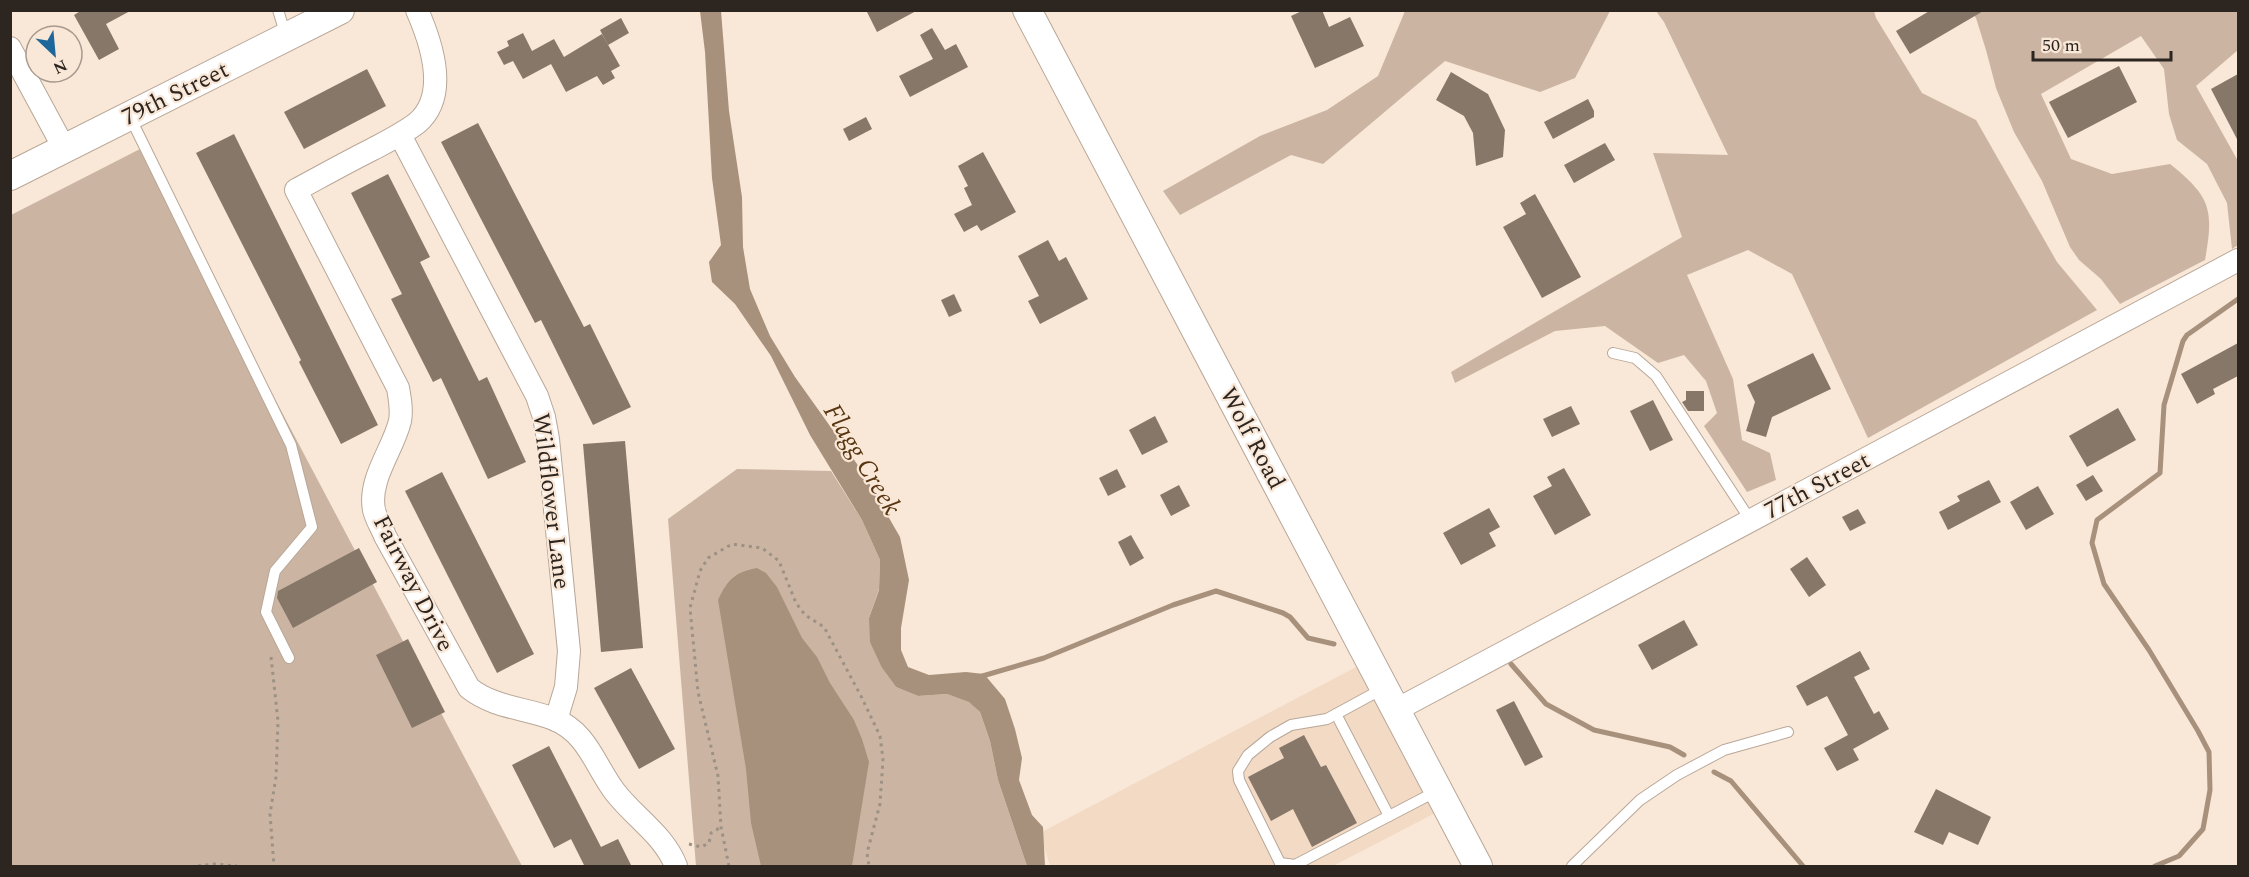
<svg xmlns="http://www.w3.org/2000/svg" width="2249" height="877" viewBox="0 0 2249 877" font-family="Spectral,serif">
	<rect width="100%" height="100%" fill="#f9e7d7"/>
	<polygon fill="#f2dac5" points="1362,664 1439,811 1333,866 1050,866 1040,833"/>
	<g fill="#cbb5a2">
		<polygon points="1405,11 1610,11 1575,78 1540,92 1445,61 1323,164 1291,155 1180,215 1163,191 1260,136 1327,110 1378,76"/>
		<polygon points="1656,11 1874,11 1876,18 1922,93 1976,120 2057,262 2097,310 1868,438 1792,274 1748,250 1687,275 1733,379 1742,440 1770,453 1776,480 1747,492 1704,426 1717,413 1706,381 1684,355 1658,363 1605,326 1555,331 1455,383 1451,372 1682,237 1653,153 1728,155 1664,22"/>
		<path d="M1971 11H2238V50L2196 86 2238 161V245L2232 249 2227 203 2207 164 2177 140 2169 114 2164 69 2141 36 2041 94 2071 159 2112 174 2170 164C2211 197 2214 209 2205 260L2120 304 2101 279 2079 260 2070 247 2042 181 2014 132 1996 88 1986 50 1976 18Z"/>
		<polygon points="142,148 522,866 11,866 11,215"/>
		<polygon points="737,469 831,471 862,520 880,560 879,589 869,618 882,668 896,687 918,696 947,694 970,702 980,712 990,741 998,780 1027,866 696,866 668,519"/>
	</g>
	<g fill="#a8917c">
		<polygon points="700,11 721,11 729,111 742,197 743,247 750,289 770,336 795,377 862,471 900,537 909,580 901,628 901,650 908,667 929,675 966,672 984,674 1005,699 1015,729 1022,758 1019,780 1032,815 1043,827 1045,866 1027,866 998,780 990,741 980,712 969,702 947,694 918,696 896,687 882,668 870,642 869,618 879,590 880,560 862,520 810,435 771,356 735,304 712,282 709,262 721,245 712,178 705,52"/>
		<path d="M757 568 766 573 777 587 802 638 817 657 830 683 854 720 862 739 869 762 852 866H761L751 823 746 769 718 600C728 579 735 572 757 568Z"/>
	</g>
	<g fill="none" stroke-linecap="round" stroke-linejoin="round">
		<g stroke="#a8917c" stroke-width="5">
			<polyline points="1511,664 1546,704 1594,730 1670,747 1684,755"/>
			<polyline points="979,677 1044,658 1173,605 1216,591 1283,613 1290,617 1308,638 1334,644"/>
			<polyline points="1714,772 1731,781 1803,866"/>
			<polyline points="2155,866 2179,856 2203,829 2210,790 2209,752 2198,731 2149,650 2104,584 2092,543 2097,520 2160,473 2164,405 2183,341 2187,335 2238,299"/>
		</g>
	</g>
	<g fill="#877769">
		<polygon points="82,10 132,10 106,24 119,49 99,60 74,15"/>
		<polygon points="866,10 918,10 877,32"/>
		<polygon points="1304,10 1322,10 1329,27 1350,17 1364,46 1315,68 1291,16"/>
		<polygon points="1931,10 1985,10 1910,54 1896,31"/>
		<polygon points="621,18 629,33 608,45 600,30"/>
		<polygon points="932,28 945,50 956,44 968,67 910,97 899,76 933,59 920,35"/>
		<polygon points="523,33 532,51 554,39 564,57 602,34 620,66 611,71 615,78 603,85 597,76 566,92 551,64 523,79 513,61 504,65 497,52 509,46 507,41"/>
		<polygon points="2119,66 2137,102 2068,138 2049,102"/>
		<polygon points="367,69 386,106 304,149 284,112"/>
		<polygon points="1451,72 1488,94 1505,130 1503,157 1476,166 1473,133 1464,116 1436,100"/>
		<polygon points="2238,74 2238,141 2211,89"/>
		<polygon points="1588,99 1594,111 1594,117 1553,139 1544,122"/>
		<polygon points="866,117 872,129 849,141 843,129"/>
		<polygon points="478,123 584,327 590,324 631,407 593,425 541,320 535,323 441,142"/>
		<polygon points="234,134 378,425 341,444 299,362 301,360 196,153"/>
		<polygon points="1605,143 1615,160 1574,183 1564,165"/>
		<polygon points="983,152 1016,212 981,231 977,225 964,232 954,214 972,205 964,188 968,186 958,166"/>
		<polygon points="388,174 430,257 420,262 479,381 487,377 526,462 488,479 441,378 433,382 391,299 402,294 351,193"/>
		<polygon points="1535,194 1581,277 1542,298 1503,227 1526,214 1520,203"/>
		<polygon points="1048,240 1059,261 1066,257 1088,299 1040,324 1028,301 1039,296 1018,256"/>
		<polygon points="954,294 962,311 949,317 941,300"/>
		<polygon points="2238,343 2238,376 2213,389 2215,394 2197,404 2181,374"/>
		<polygon points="1813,353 1831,389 1772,417 1766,437 1746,431 1755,402 1747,385"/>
		<polygon points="1686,391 1704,391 1704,411 1688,411 1682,402 1686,400"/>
		<polygon points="1653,400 1673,440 1650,451 1630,411"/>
		<polygon points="1571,406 1580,424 1552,437 1543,419"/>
		<polygon points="2118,408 2136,440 2087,467 2069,436"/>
		<polygon points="1155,416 1168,442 1142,455 1129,430"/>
		<polygon points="625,441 643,648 601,652 583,444"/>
		<polygon points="1564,468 1591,515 1555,535 1533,496 1552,486 1547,477"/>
		<polygon points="1117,469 1126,487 1108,496 1099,478"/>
		<polygon points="442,472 534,654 497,673 405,491"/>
		<polygon points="2093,475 2103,491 2086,501 2076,485"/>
		<polygon points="1989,480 2001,502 1948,530 1939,512 1960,501 1957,496"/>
		<polygon points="1179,485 1190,506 1171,516 1160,495"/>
		<polygon points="2038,486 2054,514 2026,530 2010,502"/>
		<polygon points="1489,508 1500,527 1489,533 1496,546 1461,565 1443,533"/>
		<polygon points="1858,509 1866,523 1850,531 1842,517"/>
		<polygon points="1131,535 1144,558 1130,566 1118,542"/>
		<polygon points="359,548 377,582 293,628 277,598 278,591"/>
		<polygon points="1807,557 1826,585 1809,597 1790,569"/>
		<polygon points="1684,620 1698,645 1652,670 1638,645"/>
		<polygon points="408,639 445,712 412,728 376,655"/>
		<polygon points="1860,651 1870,669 1854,677 1874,714 1879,711 1889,729 1853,749 1859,760 1837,771 1824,748 1848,735 1827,696 1807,706 1796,686"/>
		<polygon points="631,668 675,749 639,769 594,688"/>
		<polygon points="1514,701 1543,757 1525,766 1496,710"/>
		<polygon points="1304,735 1321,767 1326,765 1357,823 1312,847 1293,809 1271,821 1248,777 1284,758 1279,748"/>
		<polygon points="549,746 601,847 618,839 632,867 585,867 571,839 554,848 512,765"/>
		<polygon points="1936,789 1991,817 1978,845 1949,832 1943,845 1914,832"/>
	</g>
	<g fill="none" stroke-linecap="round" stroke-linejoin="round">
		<defs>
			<g id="service">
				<polyline points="278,10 286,36"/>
				<polyline points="130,117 291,445 312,527 275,571 266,612 289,658"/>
				<polyline points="1613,353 1635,358 1656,376 1751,521"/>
				<polyline points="1384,688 1327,719 1291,725 1270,737 1248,755 1238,771 1239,780 1280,863 1295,865 1437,791"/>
				<polyline points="1336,714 1389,816"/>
				<polyline points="1572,866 1640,800 1677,775 1724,750 1788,732"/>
			</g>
			<g id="minor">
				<path d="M417 10C431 42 450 95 417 123 404 133 388 141 373 149 347 162 322 176 296 190L398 388C400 399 402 410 400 421 393 450 368 479 374 510 376 519 382 528 385 536L469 688C494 708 526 708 554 719 588 733 595 766 615 792 635 818 664 835 676 866"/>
				<polyline points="10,48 64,148"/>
				<polyline points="400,135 537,396 544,417 548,439 569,651 566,687 556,720"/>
				<polyline points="1396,710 2238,260"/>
			</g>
			<g id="tertiary">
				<polyline points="1027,10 1478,866"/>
				<polyline points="10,176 340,10"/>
			</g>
		</defs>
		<use href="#service" stroke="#b8a798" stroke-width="12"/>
		<use href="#minor" stroke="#b8a798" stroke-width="24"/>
		<use href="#tertiary" stroke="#b8a798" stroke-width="30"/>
		<g stroke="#9d9085" stroke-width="3" stroke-dasharray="3 4.5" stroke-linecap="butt">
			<polyline points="271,657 278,721 276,777 270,814 274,866"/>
			<polyline points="689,844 701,847 709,843 711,833 721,827"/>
			<polyline points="198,866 213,864 237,866"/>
			<polyline points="729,866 721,827 718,776 698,692 690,608 700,571 708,558 732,544 762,548 779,561 796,603 805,615 824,627 862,698 880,736 883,759 880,804 867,853 869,866"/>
		</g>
		<use href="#service" stroke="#fff" stroke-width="10"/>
		<use href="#minor" stroke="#fff" stroke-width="22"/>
		<use href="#tertiary" stroke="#fff" stroke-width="28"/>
	</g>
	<g text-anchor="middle" stroke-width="4.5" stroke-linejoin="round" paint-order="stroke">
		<g font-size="24" fill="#2c2520" stroke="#f9e7d7">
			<text transform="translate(175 93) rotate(-26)" y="8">79th Street</text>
			<text transform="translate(1253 438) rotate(62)" y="8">Wolf Road</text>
			<text transform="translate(1817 485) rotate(-28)" y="8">77th Street</text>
			<text transform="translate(552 501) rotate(83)" y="8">Wildflower Lane</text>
			<text transform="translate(414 583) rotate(63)" y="8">Fairway Drive</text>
		</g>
		<g font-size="26" font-style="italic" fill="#573510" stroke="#f9e7d7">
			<text transform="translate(863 459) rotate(59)" y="9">Flagg Creek</text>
		</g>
	</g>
	<rect width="2249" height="877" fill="none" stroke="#2c2520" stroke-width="24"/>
	<g transform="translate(54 54) rotate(154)"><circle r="28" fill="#f9e7d7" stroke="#a7998e" stroke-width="1.5"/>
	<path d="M0-4.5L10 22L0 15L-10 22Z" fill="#1d679a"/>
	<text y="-9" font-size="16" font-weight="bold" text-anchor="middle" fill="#2c2520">N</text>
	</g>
	<path d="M2033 51v9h138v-9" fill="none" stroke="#2c2520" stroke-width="3"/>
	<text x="2042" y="51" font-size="18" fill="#2c2520" stroke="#f9e7d7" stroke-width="4.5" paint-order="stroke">50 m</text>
</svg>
